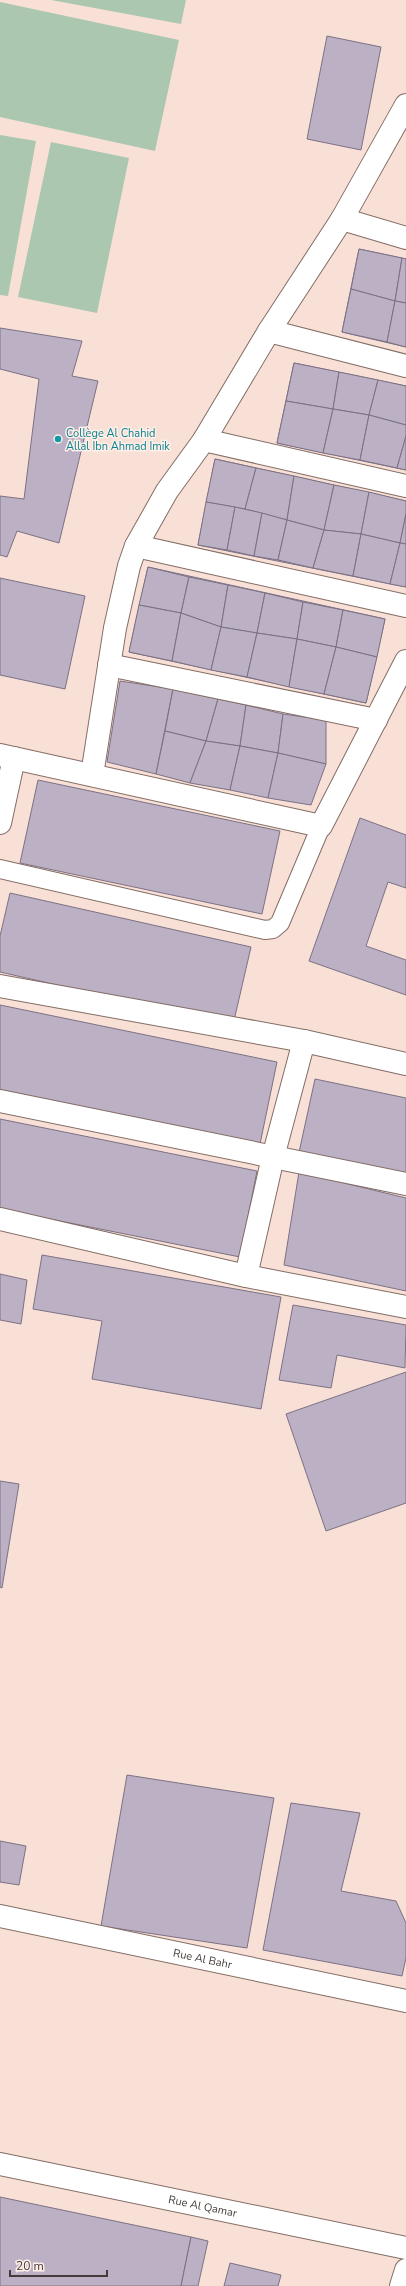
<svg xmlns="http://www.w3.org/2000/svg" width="406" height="2286" viewBox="0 0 406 2286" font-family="'Nunito Sans',sans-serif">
	<rect width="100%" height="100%" fill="#f9e0d6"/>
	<g fill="#acc7b0">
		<polygon points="51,0 186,0 181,24"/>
		<polygon points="0,2 179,40 155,151 0,117"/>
		<polygon points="0,135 36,141 8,296 0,295"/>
		<polygon points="51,142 129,158 97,313 18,297"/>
	</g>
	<g fill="#bbb0c4" stroke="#7c7184">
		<polygon points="327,36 381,47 361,150 307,139"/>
		<polygon points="359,249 406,259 406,347 342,332"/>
		<polygon points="359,249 402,258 395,301 351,289"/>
		<polygon points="402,258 406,259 406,303 395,301"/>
		<polygon points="351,289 395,301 387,342 342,332"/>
		<polygon points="395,301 406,303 406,347 387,342"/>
		<polygon points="0,328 82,341 72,376 98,381 59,543 17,531 7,557 0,555 0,496 24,499 39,379 0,369"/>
		<polygon points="294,363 406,386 406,470 277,443"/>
		<polygon points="294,363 339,372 333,409 286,401"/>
		<polygon points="339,372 378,380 369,415 333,409"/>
		<polygon points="378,380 406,386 406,425 369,415"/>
		<polygon points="286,401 333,409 323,453 277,443"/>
		<polygon points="333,409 369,415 360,460 323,453"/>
		<polygon points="369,415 406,425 406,436 397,468 360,460"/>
		<polygon points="406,436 406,470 397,468"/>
		<polygon points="215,459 406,501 406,587 198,545"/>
		<polygon points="215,459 256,468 245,509 206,502"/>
		<polygon points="256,468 294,476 287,520 245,509"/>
		<polygon points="294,476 334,485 324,530 287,520"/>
		<polygon points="334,485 369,492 361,534 324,530"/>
		<polygon points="369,492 406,501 406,514 400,543 361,534"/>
		<polygon points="206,502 235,507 227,550 198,545"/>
		<polygon points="235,507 262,513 254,556 227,550"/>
		<polygon points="262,513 287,520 278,560 254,556"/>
		<polygon points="406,514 406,544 400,543"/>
		<polygon points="287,520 324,530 313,568 278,560"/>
		<polygon points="324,530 361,534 353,576 313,568"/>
		<polygon points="361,534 400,543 390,584 353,576"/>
		<polygon points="400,543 406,544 406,587 390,584"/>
		<polygon points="148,567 385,619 366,703 129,652"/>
		<polygon points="148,567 189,577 181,613 139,605"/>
		<polygon points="189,577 228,585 221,627 181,613"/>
		<polygon points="0,578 85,596 65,689 0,675"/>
		<polygon points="228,585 265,593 257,633 221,627"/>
		<polygon points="265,593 303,602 297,639 257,633"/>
		<polygon points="303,602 343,610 336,647 297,639"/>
		<polygon points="139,605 181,613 172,661 129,652"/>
		<polygon points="343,610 385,619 377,657 336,647"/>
		<polygon points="181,613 221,627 211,670 172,661"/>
		<polygon points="221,627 257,633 247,677 211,670"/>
		<polygon points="257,633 297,639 289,687 247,677"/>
		<polygon points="297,639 336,647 324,694 289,687"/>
		<polygon points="336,647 377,657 366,703 324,694"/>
		<polygon points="120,681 173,689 156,774 107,762"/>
		<polygon points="173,689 218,699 206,741 165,731"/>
		<polygon points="218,699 246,705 240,746 206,741"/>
		<polygon points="246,705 283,714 278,753 240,746"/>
		<polygon points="283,714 326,720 326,764 278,753"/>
		<polygon points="165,731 206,741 190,783 156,774"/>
		<polygon points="206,741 240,746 230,790 190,783"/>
		<polygon points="240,746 278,753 268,798 230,790"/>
		<polygon points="278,753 326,764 311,805 268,798"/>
		<polygon points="38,780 280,831 262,914 20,863"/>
		<polygon points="360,818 406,835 406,888 388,882 366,946 406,960 406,995 309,961"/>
		<polygon points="10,893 251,947 233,1025 0,972 0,936"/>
		<polygon points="0,1005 277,1062 260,1144 0,1092"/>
		<polygon points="315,1079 406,1098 406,1177 298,1157"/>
		<polygon points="0,1119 257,1171 240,1257 0,1209"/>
		<polygon points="299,1172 406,1198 406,1291 284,1265"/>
		<polygon points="42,1255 281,1297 261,1409 92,1379 102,1321 33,1309"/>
		<polygon points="0,1274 27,1280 21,1324 0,1320"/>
		<polygon points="293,1305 406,1325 405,1368 337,1355 331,1388 279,1380"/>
		<polygon points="406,1372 406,1503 326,1531 286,1414"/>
		<polygon points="0,1481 19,1484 2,1588 0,1587"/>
		<polygon points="127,1775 274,1798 247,1948 101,1926"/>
		<polygon points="291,1803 360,1813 341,1891 396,1901 406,1923 406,1958 402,1976 263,1950"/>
		<polygon points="0,1841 26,1846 19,1885 0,1882"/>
		<polygon points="0,2197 191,2237 181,2286 0,2286"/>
		<polygon points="191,2237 208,2241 198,2286 181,2286"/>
		<polygon points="230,2263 281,2275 278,2286 224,2286"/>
	</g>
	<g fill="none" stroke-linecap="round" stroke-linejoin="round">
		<defs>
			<polyline id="lane" points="0,869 265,930 273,929 280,923 321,826"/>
			<g id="street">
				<polyline points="342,219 406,238"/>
				<polyline points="269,331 406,366"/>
				<polyline points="204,440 406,486"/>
				<polyline points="136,546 406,606"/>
				<polyline points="109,665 376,720"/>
				<polyline points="0,755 321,826 406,661"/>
				<polyline points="92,775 115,628 129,566 136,546 167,491 204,440 269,331 342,219 406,105"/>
				<polyline points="0,823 14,758"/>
				<polyline points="0,986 304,1041 406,1064"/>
				<polyline points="0,1101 406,1184"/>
				<polyline points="0,1219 246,1276 406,1307"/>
				<polyline points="246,1276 273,1157 304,1041"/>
				<path id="s1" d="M0 1916 406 2001"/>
				<path id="s2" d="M0 2164 406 2248"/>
			</g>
			<polyline id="secondary" points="401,2286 406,2270"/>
		</defs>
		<use href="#lane" stroke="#836d65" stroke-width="20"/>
		<use href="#street" stroke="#836d65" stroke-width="24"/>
		<use href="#secondary" stroke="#836d65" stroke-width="24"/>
		<use href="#lane" stroke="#fff" stroke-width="18"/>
		<use href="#street" stroke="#fff" stroke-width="22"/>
		<use href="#secondary" stroke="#fff" stroke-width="22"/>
	</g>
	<circle fill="#0f9aa8" stroke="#ffefe9" stroke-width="1.5" cx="58" cy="439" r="4"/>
	<g text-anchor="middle" stroke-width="3" stroke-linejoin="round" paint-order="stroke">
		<g font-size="11" fill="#0d838f" stroke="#ffefe9" text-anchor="start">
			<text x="66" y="437">Collège Al Chahid<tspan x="66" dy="13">Allal Ibn Ahmad Imik</tspan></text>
		</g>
		<g font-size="11" fill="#443a37" stroke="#ffefe9">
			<text dy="4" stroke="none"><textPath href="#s1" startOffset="207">Rue Al Bahr</textPath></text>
			<text dy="4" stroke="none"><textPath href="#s2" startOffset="207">Rue Al Qamar</textPath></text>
		</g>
	</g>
	<path d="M10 2270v6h97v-6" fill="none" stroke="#443a37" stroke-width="2"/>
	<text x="16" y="2270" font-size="12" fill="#443a37" stroke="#ffefe9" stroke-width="3" paint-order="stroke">20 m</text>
</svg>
